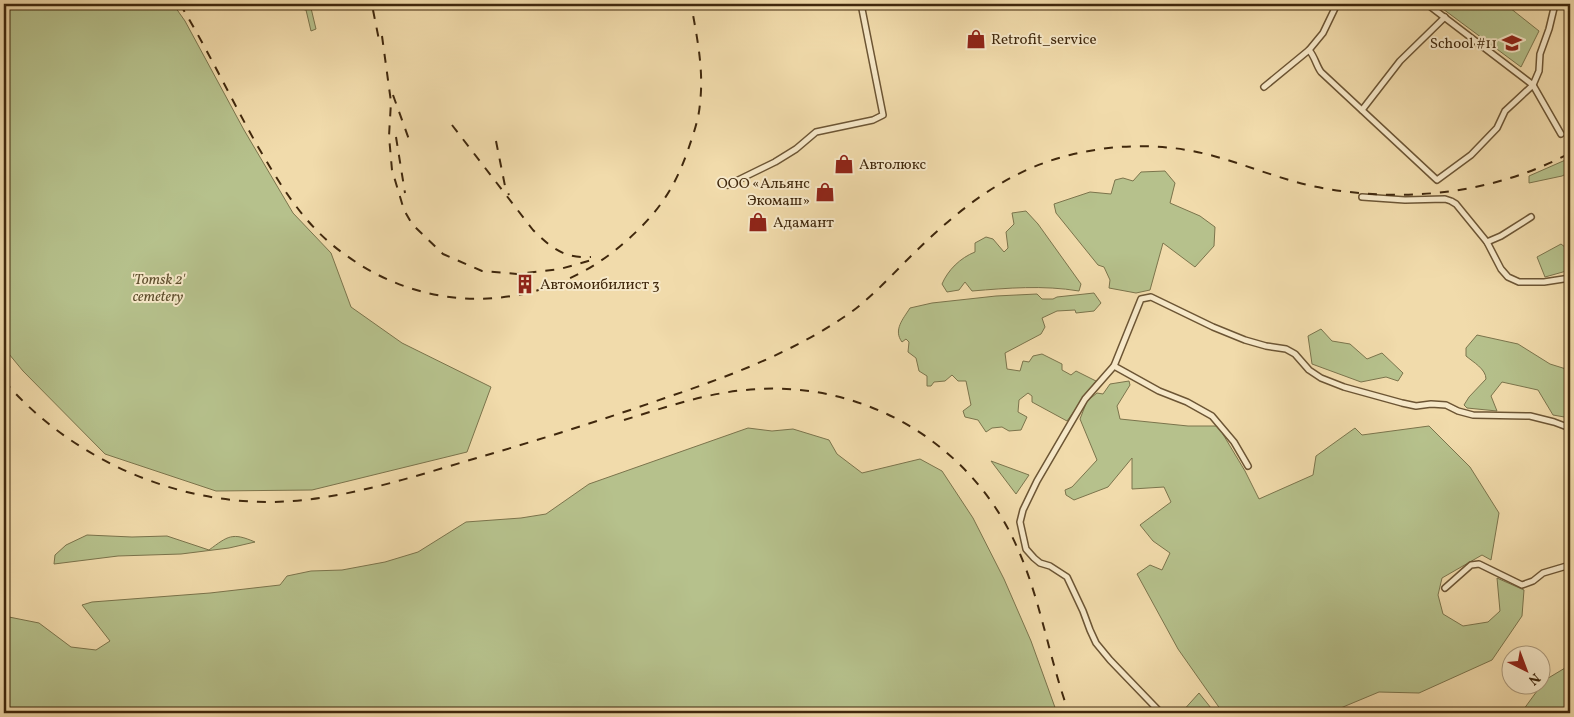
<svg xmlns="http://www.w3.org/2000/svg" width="1574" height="717" viewBox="0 0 1574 717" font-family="Vollkorn,serif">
	<rect width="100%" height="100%" fill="#f1dbab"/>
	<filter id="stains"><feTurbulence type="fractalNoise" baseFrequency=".004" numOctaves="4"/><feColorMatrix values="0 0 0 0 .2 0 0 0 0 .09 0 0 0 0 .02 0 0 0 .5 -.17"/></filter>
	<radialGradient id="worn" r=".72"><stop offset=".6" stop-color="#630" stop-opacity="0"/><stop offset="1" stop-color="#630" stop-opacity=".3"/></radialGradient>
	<g fill="#b6c18c" stroke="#7b744c">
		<polygon points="4,4 173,4 185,21 244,130 293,213 331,253 351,307 402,343 491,387 467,452 312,490 216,491 105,454 23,371 4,348"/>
		<polygon points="300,4 310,4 316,29 311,31 306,10 301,9"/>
		<polygon points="1439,4 1505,4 1539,31 1521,67 1443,9"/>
		<polygon points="1570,158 1570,172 1562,176 1529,183 1529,176"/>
		<polygon points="1165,171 1175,183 1170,203 1200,216 1215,227 1214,246 1195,267 1163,243 1150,290 1136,293 1109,288 1110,280 1104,267 1098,265 1056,213 1054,204 1090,192 1111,194 1115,180 1123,178 1133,181 1141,172"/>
		<path d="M1026 211 1038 224 1081 284 1079 291C1043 285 1008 288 972 291L965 282 959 290 947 292 942 284C948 270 960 258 975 252V243L986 237 993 239 1004 252 1008 248 1006 232 1014 224 1012 213Z"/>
		<polygon points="1561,244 1570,251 1570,270 1545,277 1537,257"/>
		<path d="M1094 293 1101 303 1094 311 1076 313 1075 310 1057 311 1042 318 1045 327 1041 334 1005 353 1007 369 1020 371 1023 361 1029 362 1033 356 1042 354 1062 364V370L1071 375 1076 371 1096 381 1067 421 1032 402V396L1028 393 1019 400 1018 412 1027 417 1021 430 1009 431 1002 427 992 428 986 432 978 420 965 417 963 411 971 405 966 381H958L952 375 945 381 934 382 931 386H927V376L919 371 916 358 908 352 909 342 906 339 902 342C893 330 903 319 910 308L932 303 996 296 1037 294 1042 299H1053L1057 297Z"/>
		<polygon points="1321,329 1332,341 1350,344 1367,359 1382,353 1403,373 1398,381 1386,377 1361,382 1312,364 1308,336"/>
		<path d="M1477 335 1518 344 1550 364 1566 369 1570 383V418L1553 415 1538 390 1502 382 1491 396 1497 411 1467 408 1464 405 1469 397 1486 379C1486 369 1473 362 1466 356V348Z"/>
		<polygon points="1129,381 1130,385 1117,406 1120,419 1188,426 1218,426 1245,471 1259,499 1313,475 1316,456 1355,428 1362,435 1429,426 1470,467 1499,513 1491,560 1482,555 1442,578 1438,595 1443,614 1463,626 1488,622 1500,611 1497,578 1524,590 1522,616 1492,660 1419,693 1379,692 1343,707 1333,713 1223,713 1178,649 1137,574 1150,565 1162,570 1170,553 1153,541 1140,525 1171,502 1164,487 1132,489 1132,458 1108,487 1074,500 1066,495 1065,490 1072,487 1097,460 1080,419 1087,401 1097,393 1103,394 1110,384"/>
		<polygon points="748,428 772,431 793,429 829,440 837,454 862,473 920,459 942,471 973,518 1004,579 1031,641 1057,713 4,713 4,616 39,623 71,647 96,650 110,641 82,605 92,602 210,593 280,585 287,576 311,571 342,570 385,562 418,552 466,522 521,518 546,514 589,484"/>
		<polygon points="991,461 1029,475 1016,494"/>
		<path d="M87 535 132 537 167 536 209 550C228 536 232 532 255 542L229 548 181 554 118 556 54 564 55 555 66 545Z"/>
		<polygon points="1570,665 1570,713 1521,713 1545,680"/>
		<polygon points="1199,693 1215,713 1181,713"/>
	</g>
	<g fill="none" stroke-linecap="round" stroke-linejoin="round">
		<defs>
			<g id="minor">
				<polyline points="1427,4 1533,85 1561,134"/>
				<path d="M1309 50C1315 57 1316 65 1321 72L1437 180 1471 155 1497 128 1505 111 1533 85 1539 71 1540 54 1549 29 1555 4"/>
				<polyline points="1264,87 1309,50 1323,33 1337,4"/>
				<polyline points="1362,110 1400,61 1445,17"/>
				<polyline points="728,185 775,162 796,149 816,132 873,120 883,115 861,4"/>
				<polyline points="1362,197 1405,200 1445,199 1451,201 1456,204 1487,242 1501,269 1508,277 1519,282 1544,282 1570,278"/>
				<polyline points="1487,242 1501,236 1531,217"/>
				<polyline points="1114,366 1159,391 1187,402 1212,416 1234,442 1248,466"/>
				<polyline points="1445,588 1471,565 1479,564 1522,585 1533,581 1543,573 1570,565"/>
				<polyline points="1161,713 1110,660 1096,643 1090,630 1083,611 1067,577 1050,566 1040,563 1034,558 1026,549 1020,522 1023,510 1037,481 1072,421 1085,399 1114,366 1141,299 1151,297 1213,327 1245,340 1266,346 1286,349 1295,354 1309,370 1321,378 1344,387 1402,403 1416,406 1431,404 1446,405 1458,411 1473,415 1530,416 1554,422 1570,428"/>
			</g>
		</defs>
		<use href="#minor" stroke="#6c5534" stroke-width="8"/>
		<use href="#minor" stroke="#f6e8c8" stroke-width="5"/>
		<g stroke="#40280d" stroke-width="2" stroke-dasharray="9 9" stroke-linecap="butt">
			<path d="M180 4C208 50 231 99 257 145 282 188 306 228 347 256 433 318 546 312 625 242 657 214 674 190 688 150 693 135 699 119 700 103 704 70 697 37 691 4"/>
			<polyline points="373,10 380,45"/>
			<polyline points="382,36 391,102 389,136 392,170 404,210 412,224 443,254 482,271 517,274 560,269 592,260"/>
			<polyline points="393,95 411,145"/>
			<path d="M452 125 533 230C551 248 565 259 591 257"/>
			<polyline points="396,137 405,193"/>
			<polyline points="496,141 505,186 509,195"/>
			<path d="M4 381C64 450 152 494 243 501 327 508 413 476 494 453 551 436 608 418 665 398 727 377 789 354 844 317 867 302 887 280 907 260 954 213 1004 171 1070 155 1114 144 1162 143 1206 154 1242 163 1276 178 1312 186 1399 204 1492 195 1570 153"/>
			<path d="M624 420C663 408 703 394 745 390 860 378 970 441 1017 547 1041 600 1049 659 1069 713"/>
		</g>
	</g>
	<defs>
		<symbol id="shop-bare" viewBox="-9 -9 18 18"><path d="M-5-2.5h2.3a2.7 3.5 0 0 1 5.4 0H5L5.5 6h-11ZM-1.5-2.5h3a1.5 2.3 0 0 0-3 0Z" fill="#8f2418" stroke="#f6e8c8" stroke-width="2.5" paint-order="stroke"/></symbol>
		<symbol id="school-bare" viewBox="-9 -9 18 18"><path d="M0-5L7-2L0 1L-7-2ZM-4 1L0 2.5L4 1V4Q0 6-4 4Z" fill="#8f2418" stroke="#f6e8c8" stroke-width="2.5" paint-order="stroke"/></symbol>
		<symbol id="building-bare" viewBox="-9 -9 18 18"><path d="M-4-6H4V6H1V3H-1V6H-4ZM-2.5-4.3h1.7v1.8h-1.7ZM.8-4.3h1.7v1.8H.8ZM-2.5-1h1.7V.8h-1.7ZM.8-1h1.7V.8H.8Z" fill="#8f2418" stroke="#f6e8c8" stroke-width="2.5" paint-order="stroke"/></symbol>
	</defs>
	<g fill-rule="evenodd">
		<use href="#shop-bare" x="962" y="25" width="28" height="28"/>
		<use href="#school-bare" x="1498" y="29" width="28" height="28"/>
		<use href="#shop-bare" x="830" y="150" width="28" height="28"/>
		<use href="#shop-bare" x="811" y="178" width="28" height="28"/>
		<use href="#shop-bare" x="744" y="208" width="28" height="28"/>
		<use href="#building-bare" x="511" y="270" width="28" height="28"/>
	</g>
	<g text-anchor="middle" stroke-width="4" stroke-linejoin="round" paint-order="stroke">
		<g font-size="15" fill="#40280d" stroke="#f6e8c8" text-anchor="start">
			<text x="991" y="44">Retrofit_service</text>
			<text x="1497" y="48" text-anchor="end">School #11</text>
			<text x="859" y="169">Автолюкс</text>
			<text x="810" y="188" text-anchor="end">ООО «Альянс<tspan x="810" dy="17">Экомаш»</tspan></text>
			<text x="773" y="227">Адамант</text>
			<text x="540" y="289">Автомоибилист 3</text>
		</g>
		<g font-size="15" font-style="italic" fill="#5e4e2d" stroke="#f6e8c8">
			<text x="158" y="284">'Tomsk 2'<tspan x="158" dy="17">cemetery</tspan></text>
		</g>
	</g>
	<rect width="1574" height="717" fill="none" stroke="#f1dbab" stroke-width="20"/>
	<rect x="5" y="5" width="1564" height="707" fill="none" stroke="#40280d" stroke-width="2.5"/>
	<rect x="10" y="10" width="1554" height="697" fill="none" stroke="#40280d"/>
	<g transform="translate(1526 670) rotate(138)"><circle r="24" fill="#f6e8c8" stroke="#ad9b7d"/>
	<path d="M0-4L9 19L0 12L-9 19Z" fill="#8f2418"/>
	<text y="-8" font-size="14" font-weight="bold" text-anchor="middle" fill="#40280d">N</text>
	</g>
	<rect width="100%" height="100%" filter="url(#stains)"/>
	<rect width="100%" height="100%" fill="url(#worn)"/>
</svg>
